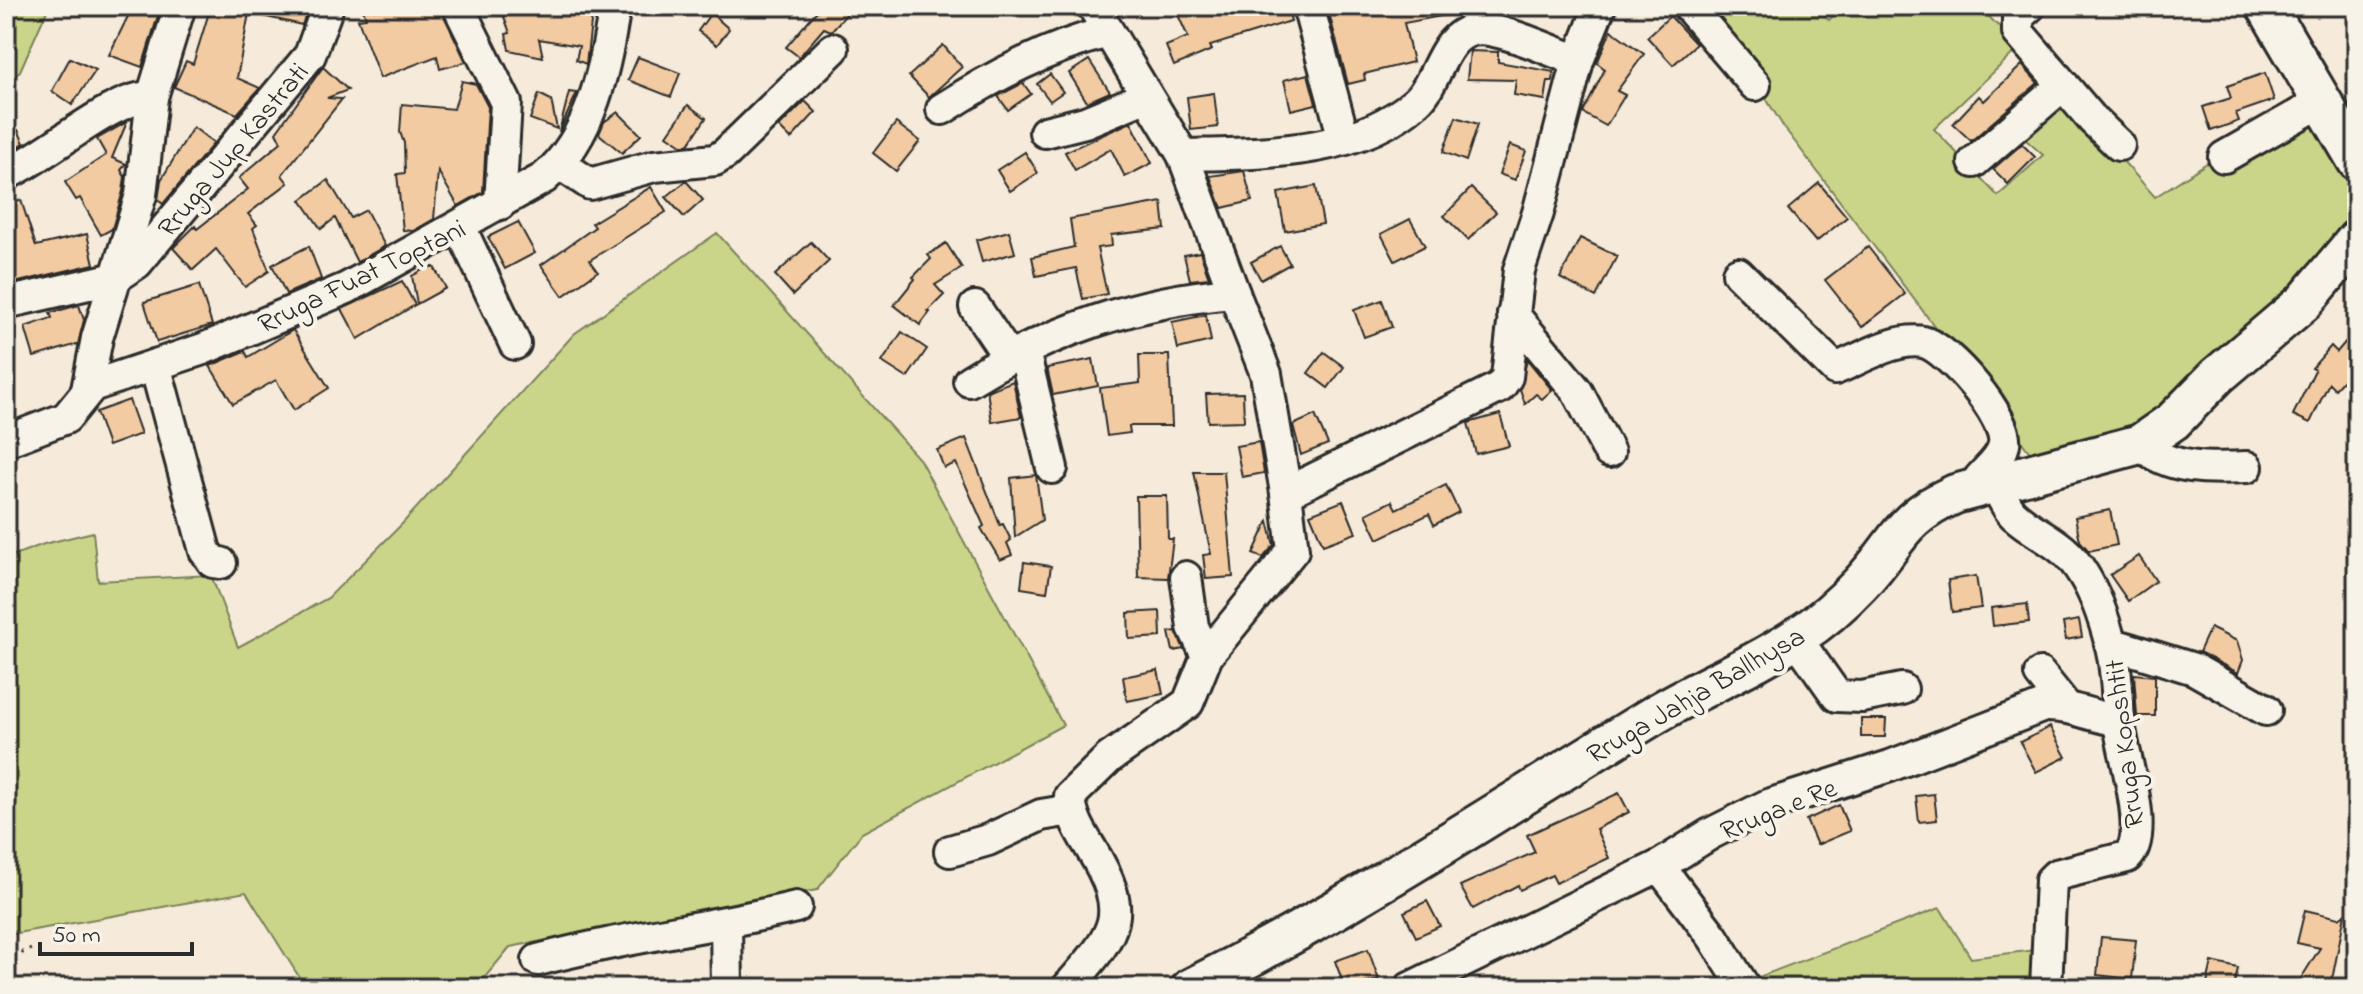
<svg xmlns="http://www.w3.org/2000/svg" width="2363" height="994" viewBox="0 0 2363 994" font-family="'Indie Flower',sans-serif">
	<rect width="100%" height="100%" fill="#f6ebda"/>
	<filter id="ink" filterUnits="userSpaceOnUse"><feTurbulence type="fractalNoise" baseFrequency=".0125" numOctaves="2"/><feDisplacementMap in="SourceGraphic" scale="16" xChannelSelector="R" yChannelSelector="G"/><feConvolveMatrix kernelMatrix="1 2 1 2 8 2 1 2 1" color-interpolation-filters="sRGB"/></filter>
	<g filter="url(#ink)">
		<g fill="#cad589" stroke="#7a805a" stroke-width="2">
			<polygon points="6,6 49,6 20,71 6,85"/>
			<polygon points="1726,6 1795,6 1799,10 1815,6 1829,20 1843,6 1979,6 1998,26 2004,22 2022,45 1934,129 1998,196 2043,155 2016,131 2066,97 2155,197 2210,161 2215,170 2312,114 2357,189 2357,218 2302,285 2142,426 2034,458 1783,126 1765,97 1765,88 1710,20"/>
			<polygon points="717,233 920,460 1063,725 862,833 817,890 510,947 476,988 306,988 246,892 6,935 6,558 44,544 93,532 98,581 211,575 238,647 328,598 402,524 574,334"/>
			<polygon points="1940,908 1971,958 2060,947 2058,988 1761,988 1756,978"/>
		</g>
		<g fill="#f2cba2" stroke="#2b2b2b" stroke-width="2">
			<polygon points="133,6 161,6 142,67 109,55"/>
			<polygon points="211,6 309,6 302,25 249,13 237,78 260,88 237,114 174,87 186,61 193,64"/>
			<polygon points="362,6 440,6 466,62 440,69 437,56 380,78 358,19 366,18"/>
			<polygon points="500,6 593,6 586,64 576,60 579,46 539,39 543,57 509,50 506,34 510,33"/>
			<polygon points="821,6 854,6 831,31 824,28 799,57 786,47"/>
			<polygon points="1174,6 1287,6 1291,21 1210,46 1212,50 1174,66 1166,46 1188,37"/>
			<polygon points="1327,6 1451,6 1452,14 1404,23 1413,62 1364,74 1365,80 1348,84"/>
			<polygon points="711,13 729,29 717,45 698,31"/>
			<polygon points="1670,16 1696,44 1673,65 1647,37"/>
			<polygon points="1611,30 1644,54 1617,91 1625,95 1606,126 1583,113 1605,69 1597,63"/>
			<polygon points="943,45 962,67 929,97 909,76"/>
			<polygon points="1470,51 1498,52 1498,62 1554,72 1553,81 1548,81 1545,100 1514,95 1516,80 1467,79"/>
			<polygon points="638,57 680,73 671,97 628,80"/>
			<polygon points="70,58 96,70 72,105 52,91"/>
			<polygon points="1089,60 1110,92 1087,102 1069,73"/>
			<polygon points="2022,65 2038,83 1971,141 1953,124 1979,96 1984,101"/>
			<polygon points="323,67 348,90 327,98 342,99 282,175 288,183 248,214 257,225 253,228 269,271 245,287 216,249 193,270 173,248 195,226 197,229 248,189 239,178 281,142 276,132"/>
			<polygon points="2265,73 2274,100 2236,113 2239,121 2211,131 2203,107 2231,98 2227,86"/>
			<polygon points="1050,74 1063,92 1050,101 1037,84"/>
			<polygon points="1308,74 1316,104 1291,110 1284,80"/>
			<polygon points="462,81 476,84 488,107 483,192 458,206 438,171 434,219 413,231 403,230 397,174 405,173 404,143 400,132 402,104 454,109"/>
			<polygon points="1023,83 1031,94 1008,110 998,96"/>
			<polygon points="569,92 577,93 559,132"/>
			<polygon points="1214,93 1218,127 1191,130 1187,97"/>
			<polygon points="539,94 551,100 557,129 530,119"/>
			<polygon points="805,101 816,112 791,139 779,127"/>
			<polygon points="688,105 706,118 688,145 682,145 667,135"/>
			<polygon points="618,112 641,135 622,153 599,134 604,122"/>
			<polygon points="1456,117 1478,124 1466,161 1443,152"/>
			<polygon points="127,122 112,158 126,164 121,170 125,177 123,191 112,229 101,235 80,198 76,200 65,182 106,155 97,139"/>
			<polygon points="1131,122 1152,163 1125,177 1111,149 1075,170 1065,152"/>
			<polygon points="896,123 920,141 896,171 873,153"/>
			<polygon points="193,127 214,143 163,204 158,200 161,180"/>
			<polygon points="18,130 24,143 6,154 6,134"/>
			<polygon points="2022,144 2035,157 2008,184 1993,169"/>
			<polygon points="1510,145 1526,151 1515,180 1499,174"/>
			<polygon points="1025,152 1038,173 1010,191 997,170"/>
			<polygon points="1244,171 1252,201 1222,208 1210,176"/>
			<polygon points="328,180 351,218 366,210 385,246 357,262 335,218 321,229 301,200"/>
			<polygon points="686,181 703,200 684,217 666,197"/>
			<polygon points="1819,183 1847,217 1816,242 1788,209"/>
			<polygon points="1316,186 1323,224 1285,231 1278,193"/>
			<polygon points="651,187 666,212 590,260 598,271 563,296 541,265 595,227 592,223"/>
			<polygon points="1471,188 1496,212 1468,240 1444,216"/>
			<polygon points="21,200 36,246 87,234 94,264 6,285 6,205"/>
			<polygon points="1162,202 1165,229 1111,235 1112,246 1097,248 1107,294 1083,299 1076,268 1036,276 1032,257 1074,247 1070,219"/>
			<polygon points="1410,219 1425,246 1395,261 1381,234"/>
			<polygon points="518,222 535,253 505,269 488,237"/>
			<polygon points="1009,231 1015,253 982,262 976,240"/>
			<polygon points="1580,238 1617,256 1596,297 1560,278"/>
			<polygon points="811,242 829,261 793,295 775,275"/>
			<polygon points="946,243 962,268 935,285 944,295 928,311 930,312 920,325 894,305 915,279 913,277 931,259 928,255"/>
			<polygon points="309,246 321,279 286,294 272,265"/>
			<polygon points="1280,246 1290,264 1261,280 1251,262"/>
			<polygon points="1868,247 1905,294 1862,327 1825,280"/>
			<polygon points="1200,252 1209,278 1190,280 1184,255"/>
			<polygon points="428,267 434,267 446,288 417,304 412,276"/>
			<polygon points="402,281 415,305 358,339 342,309"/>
			<polygon points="199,285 212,325 157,342 144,302"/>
			<polygon points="1382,300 1392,327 1364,337 1354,310"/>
			<polygon points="79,305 84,320 78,344 34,357 25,327 52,318 50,313"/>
			<polygon points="1206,315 1211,341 1178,349 1172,322"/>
			<polygon points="2357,328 2357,365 2335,389 2329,383 2310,423 2293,415 2315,370 2312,368 2331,346 2337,352"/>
			<polygon points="293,330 329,388 294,410 276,380 233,404 210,366 245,351 248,357"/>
			<polygon points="902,332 927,349 907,378 882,362"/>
			<polygon points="1324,352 1344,367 1328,388 1308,373"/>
			<polygon points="1139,355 1169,355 1172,426 1129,426 1130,433 1107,436 1100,388 1140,383"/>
			<polygon points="1093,359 1098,386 1053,395 1047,368"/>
			<polygon points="1527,359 1552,390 1542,399 1536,394 1525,404 1520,389"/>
			<polygon points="1013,381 1021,417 992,422 987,391"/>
			<polygon points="1243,393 1244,421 1208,422 1206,394"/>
			<polygon points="129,400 141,434 108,446 96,412"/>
			<polygon points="1500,414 1509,446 1476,454 1468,423"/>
			<polygon points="1315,415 1328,444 1301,455 1293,425"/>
			<polygon points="966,438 1000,525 1003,524 1011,540 1007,543 1012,555 1000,560 981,528 984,526 956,463 944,468 937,450"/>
			<polygon points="1259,442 1264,473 1242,477 1236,446"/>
			<polygon points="1194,472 1224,472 1233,577 1206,579 1203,555 1211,554"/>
			<polygon points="1036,475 1042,520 1015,537 1011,478"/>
			<polygon points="1446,485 1459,512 1434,525 1429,514 1378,539 1366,514 1392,501 1396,509"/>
			<polygon points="1136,496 1167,496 1168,539 1173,539 1168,578 1138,577"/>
			<polygon points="1343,501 1356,533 1323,545 1310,514"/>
			<polygon points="2110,510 2117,545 2089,551 2080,541 2075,517"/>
			<polygon points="1268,521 1274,545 1263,558 1253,554"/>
			<polygon points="2139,556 2156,581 2128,601 2110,575"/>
			<polygon points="1024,562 1051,566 1047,592 1021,588"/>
			<polygon points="1976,576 1981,608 1952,612 1948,580"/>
			<polygon points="2027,604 2029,622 1993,626 1991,608"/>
			<polygon points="1160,611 1161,637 1129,639 1128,613"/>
			<polygon points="2079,620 2082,637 2066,640 2063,623"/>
			<polygon points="2210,628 2237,641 2243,660 2238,673 2199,652"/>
			<polygon points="1176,631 1184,649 1173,651 1169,632"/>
			<polygon points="1158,670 1163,694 1127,701 1123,677"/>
			<polygon points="2134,674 2155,676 2155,716 2137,716"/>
			<polygon points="1861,719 1886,719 1885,737 1861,737"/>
			<polygon points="2050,727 2066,757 2036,772 2020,742"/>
			<polygon points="1619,793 1629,812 1596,829 1609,858 1556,883 1552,875 1520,890 1518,885 1473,909 1460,886 1535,852 1527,835"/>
			<polygon points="1934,794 1937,820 1919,822 1916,796"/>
			<polygon points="1839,805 1850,831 1817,845 1806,820"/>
			<polygon points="1427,901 1440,926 1416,937 1404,912"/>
			<polygon points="2305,910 2339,918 2345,914 2333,975 2325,988 2295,988 2320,948 2297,943"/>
			<polygon points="2101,937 2136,940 2132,979 2097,975"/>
			<polygon points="1368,949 1379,980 1345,988 1335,961"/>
			<polygon points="2212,962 2238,968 2234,988 2206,988"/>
		</g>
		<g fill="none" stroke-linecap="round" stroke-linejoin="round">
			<defs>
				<g id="minor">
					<polyline points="458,6 506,103 500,204"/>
					<path d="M1093 6 1183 155C1260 153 1356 156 1417 101 1438 82 1441 37 1473 30 1497 25 1553 52 1578 61"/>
					<polyline points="1308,6 1344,139"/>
					<polyline points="1688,6 1755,85"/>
					<polyline points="2030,6 2018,17 2018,32 2093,120 2119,145"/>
					<path d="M942 109C995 75 1047 48 1108 32"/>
					<polyline points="1045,132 1085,122 1145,97"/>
					<polyline points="1183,155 1234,293"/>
					<polyline points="2224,157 2321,102"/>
					<polyline points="1974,162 2063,85"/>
					<polyline points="560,164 590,184 654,166 715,160 725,154 833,49"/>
					<path d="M6 174C47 157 112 96 152 97"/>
					<polyline points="460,227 515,344"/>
					<path d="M1738 273 1835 369C1860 359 1896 337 1923 342 1948 347 2009 419 2004 444 2002 458 1987 469 1979 479V488"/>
					<polyline points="6,303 115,278 137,263 310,55 328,6"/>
					<polyline points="975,307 1008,356"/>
					<polyline points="1513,314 1577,391 1609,452"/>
					<polyline points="1024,351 1052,468"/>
					<polyline points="155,365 205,551 213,562 221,563"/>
					<path d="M969 381C1049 331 1140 300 1234 293L1266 374 1286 493"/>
					<polyline points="87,390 97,338 141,195 152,97 180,6"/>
					<path d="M6 441 66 418 92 386 203 349 347 288 544 178C593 136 605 67 615 6"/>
					<path d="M2140 444C2168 470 2210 469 2247 467"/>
					<path d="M1995 484C2001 494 2006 508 2014 515 2040 538 2063 541 2083 574 2095 593 2104 619 2110 642 2117 668 2117 694 2119 721 2121 751 2152 834 2127 857L2056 875 2051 880 2046 988"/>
					<polyline points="1186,577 1193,627 1207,656"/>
					<polyline points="1796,638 1837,696 1862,697 1902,689"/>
					<polyline points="2110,643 2194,669 2266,710"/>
					<polyline points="2040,674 2065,705"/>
					<polyline points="950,851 988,840 1041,815 1071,810"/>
					<polyline points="1659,866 1713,937 1745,988"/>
					<polyline points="726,924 727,988"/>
					<path d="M538 960C623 937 710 928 796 907"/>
					<path d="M1067 988C1115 933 1133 917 1090 847 1080 831 1071 816 1070 796L1109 758 1188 703 1207 656 1293 550 1286 493 1500 387 1507 377 1519 270 1538 213 1578 61 1600 6"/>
					<path d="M1410 988 1659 866 1710 834 1768 805 1890 766 2044 706C2071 705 2093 717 2119 721"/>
				</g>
				<g id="major">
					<polyline points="2266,6 2357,161"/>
					<path d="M1191 988C1351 908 1499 809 1651 717 1700 687 1753 667 1800 635 1822 621 1843 602 1860 584 1900 542 1897 520 1955 494L2140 444 2173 421 2217 376 2304 302 2357 239"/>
				</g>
			</defs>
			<use href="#minor" stroke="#2b2b2b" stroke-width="36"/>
			<use href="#major" stroke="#2b2b2b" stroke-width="44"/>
			<polyline stroke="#2b2b2b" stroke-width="4" stroke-dasharray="2 6" stroke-linecap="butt" points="6,955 17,955 33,948"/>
			<use href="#minor" stroke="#f7f3e8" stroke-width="30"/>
			<use href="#major" stroke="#f7f3e8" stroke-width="38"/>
		</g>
	</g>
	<g text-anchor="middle" stroke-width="8" stroke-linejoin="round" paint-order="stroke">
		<g font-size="28" fill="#2b2b2b" stroke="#f7f3e8">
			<text transform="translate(232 149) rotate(-50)" y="10">Rruga Jup Kastrati</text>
			<text transform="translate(361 275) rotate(-26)" y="10">Rruga Fuat Toptani</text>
			<text transform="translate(1695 694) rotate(-30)" y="10">Rruga Jahja Ballhysa</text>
			<text transform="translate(2123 744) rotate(-97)" y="10">Rruga Kopshtit</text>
			<text transform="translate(1778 808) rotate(-22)" y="10">Rruga e Re</text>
		</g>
	</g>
	<rect width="2363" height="994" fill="none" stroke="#f7f3e8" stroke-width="32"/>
	<rect x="16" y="16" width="2331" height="962" fill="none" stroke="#2b2b2b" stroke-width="3" filter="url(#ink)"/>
	<path d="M40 942v12h152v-12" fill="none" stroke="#2b2b2b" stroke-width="4"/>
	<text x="52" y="942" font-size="24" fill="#2b2b2b" stroke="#f7f3e8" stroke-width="6" paint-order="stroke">50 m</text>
</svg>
